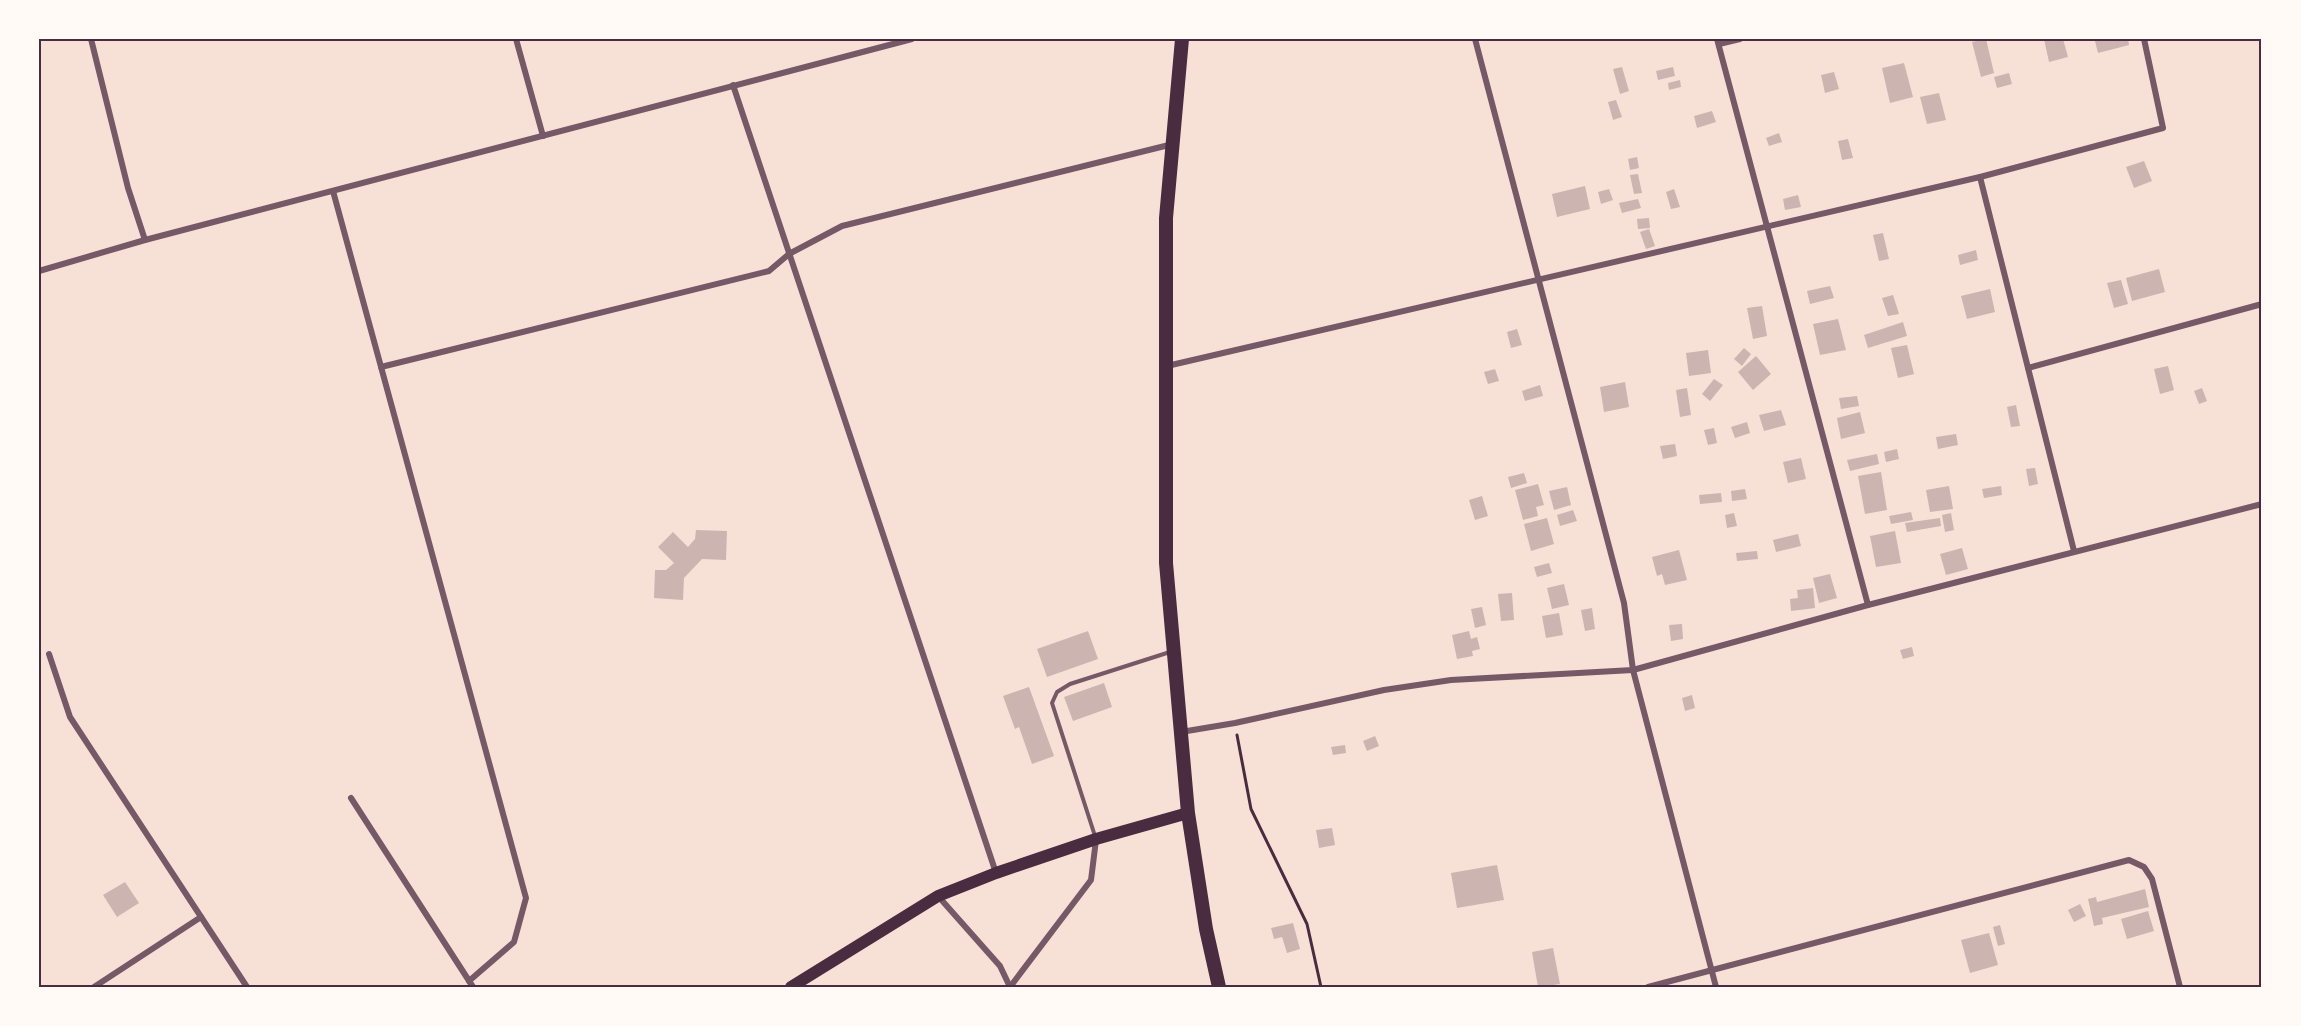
<svg xmlns="http://www.w3.org/2000/svg" width="2301" height="1026" viewBox="0 0 2301 1026" font-family="'Noto Sans',sans-serif">
	<rect width="100%" height="100%" fill="#f7e1d7"/>
	<g fill="#ccb4b1">
		<polygon points="1986,39 1994,73 1981,77 1972,42"/>
		<polygon points="2044,39 2063,39 2068,57 2049,62"/>
		<polygon points="2103,39 2128,39 2129,45 2098,53 2095,41"/>
		<polygon points="1904,63 1913,97 1890,103 1882,68"/>
		<polygon points="1622,67 1629,91 1620,94 1613,69"/>
		<polygon points="1673,67 1675,76 1658,80 1656,71"/>
		<polygon points="1834,72 1839,89 1825,93 1821,75"/>
		<polygon points="2009,73 2012,84 1997,88 1994,77"/>
		<polygon points="1680,80 1681,87 1669,90 1668,83"/>
		<polygon points="1939,93 1946,120 1927,124 1920,97"/>
		<polygon points="1616,100 1622,117 1613,120 1608,102"/>
		<polygon points="1712,111 1716,122 1697,128 1694,116"/>
		<polygon points="1779,133 1782,142 1769,146 1766,138"/>
		<polygon points="1848,139 1853,158 1842,160 1838,141"/>
		<polygon points="1637,157 1639,168 1630,170 1628,159"/>
		<polygon points="2144,161 2152,181 2134,188 2126,167"/>
		<polygon points="1638,174 1642,193 1634,194 1630,175"/>
		<polygon points="1585,186 1590,209 1557,217 1552,194"/>
		<polygon points="1609,189 1613,200 1601,204 1598,192"/>
		<polygon points="1674,189 1680,207 1671,209 1666,192"/>
		<polygon points="1798,195 1801,207 1785,210 1783,199"/>
		<polygon points="1638,199 1641,208 1622,213 1619,203"/>
		<polygon points="1649,218 1650,228 1638,229 1637,219"/>
		<polygon points="1649,229 1655,246 1646,249 1640,232"/>
		<polygon points="1883,233 1889,259 1879,261 1873,235"/>
		<polygon points="1976,250 1978,260 1960,265 1958,255"/>
		<polygon points="2159,269 2165,292 2132,301 2126,278"/>
		<polygon points="2121,280 2128,304 2114,308 2107,283"/>
		<polygon points="1830,286 1834,298 1810,304 1807,291"/>
		<polygon points="1990,289 1995,312 1967,319 1961,296"/>
		<polygon points="1893,295 1899,314 1888,316 1882,298"/>
		<polygon points="1762,306 1767,336 1753,339 1747,308"/>
		<polygon points="1838,319 1846,350 1820,355 1813,324"/>
		<polygon points="1903,322 1907,336 1868,348 1864,335"/>
		<polygon points="1517,329 1522,345 1511,348 1507,332"/>
		<polygon points="1907,345 1914,374 1898,378 1891,348"/>
		<polygon points="1744,348 1751,354 1742,366 1734,359"/>
		<polygon points="1708,350 1711,373 1689,376 1686,353"/>
		<polygon points="1756,356 1771,374 1753,390 1738,372"/>
		<polygon points="2168,366 2174,390 2160,394 2154,369"/>
		<polygon points="1495,369 1499,381 1488,384 1484,372"/>
		<polygon points="1714,379 1723,385 1710,401 1702,394"/>
		<polygon points="1625,382 1629,407 1604,412 1600,387"/>
		<polygon points="1540,385 1543,396 1525,401 1522,391"/>
		<polygon points="1687,388 1691,415 1680,417 1676,390"/>
		<polygon points="2202,388 2207,401 2199,404 2194,391"/>
		<polygon points="1857,396 1859,406 1841,409 1839,398"/>
		<polygon points="2016,405 2020,426 2011,427 2007,407"/>
		<polygon points="1781,410 1786,425 1764,431 1759,415"/>
		<polygon points="1860,412 1865,433 1841,439 1837,418"/>
		<polygon points="1747,422 1750,433 1735,438 1731,427"/>
		<polygon points="1714,428 1717,443 1708,445 1704,430"/>
		<polygon points="1956,434 1958,445 1938,449 1936,437"/>
		<polygon points="1675,444 1677,456 1663,459 1660,446"/>
		<polygon points="1897,449 1899,459 1886,462 1884,452"/>
		<polygon points="1877,454 1879,464 1850,471 1847,460"/>
		<polygon points="1801,458 1806,479 1788,483 1783,462"/>
		<polygon points="2035,468 2038,484 2029,486 2026,469"/>
		<polygon points="1881,472 1887,510 1865,514 1858,476"/>
		<polygon points="1524,473 1527,483 1511,488 1508,477"/>
		<polygon points="1538,484 1544,505 1536,507 1538,516 1523,520 1515,490"/>
		<polygon points="1949,486 1953,509 1930,512 1926,490"/>
		<polygon points="2001,486 2002,495 1984,498 1982,489"/>
		<polygon points="1567,487 1571,505 1554,510 1549,491"/>
		<polygon points="1745,489 1747,499 1732,501 1731,491"/>
		<polygon points="1721,493 1722,502 1700,504 1699,495"/>
		<polygon points="1482,496 1488,516 1475,520 1469,500"/>
		<polygon points="1573,510 1577,521 1560,526 1557,515"/>
		<polygon points="1911,512 1913,520 1891,524 1889,516"/>
		<polygon points="1734,513 1737,526 1727,528 1725,515"/>
		<polygon points="1951,513 1954,530 1945,532 1942,515"/>
		<polygon points="1547,518 1554,544 1531,551 1524,524"/>
		<polygon points="1940,518 1941,526 1907,532 1905,523"/>
		<polygon points="696,530 727,531 726,560 702,559 684,578 683,600 654,598 655,570 666,570 674,563 658,547 673,532 688,547 695,539"/>
		<polygon points="1895,531 1901,563 1876,567 1870,536"/>
		<polygon points="1798,534 1801,546 1776,552 1773,540"/>
		<polygon points="1962,548 1968,569 1946,575 1940,554"/>
		<polygon points="1679,550 1687,580 1665,585 1662,574 1657,576 1652,557"/>
		<polygon points="1757,551 1758,559 1737,561 1736,553"/>
		<polygon points="1549,563 1552,573 1537,577 1534,567"/>
		<polygon points="1830,574 1837,598 1819,603 1813,578"/>
		<polygon points="1564,584 1569,605 1552,609 1547,588"/>
		<polygon points="1813,588 1815,608 1791,611 1790,599 1798,598 1797,590"/>
		<polygon points="1512,593 1514,620 1501,621 1498,594"/>
		<polygon points="1482,607 1486,625 1475,628 1471,609"/>
		<polygon points="1592,608 1595,629 1585,631 1581,610"/>
		<polygon points="1559,613 1563,635 1546,638 1542,616"/>
		<polygon points="1682,624 1683,639 1671,641 1669,625"/>
		<polygon points="1088,631 1098,659 1047,677 1037,649"/>
		<polygon points="1469,631 1471,639 1477,637 1480,649 1472,651 1473,656 1457,659 1452,635"/>
		<polygon points="1912,647 1914,656 1903,659 1900,650"/>
		<polygon points="1104,683 1112,707 1073,721 1064,697"/>
		<polygon points="1029,687 1054,756 1032,764 1019,727 1015,729 1003,696"/>
		<polygon points="1692,695 1695,708 1685,711 1682,698"/>
		<polygon points="1375,736 1379,746 1367,751 1363,741"/>
		<polygon points="1345,745 1346,753 1333,755 1331,747"/>
		<polygon points="1332,828 1335,845 1319,848 1316,830"/>
		<polygon points="1497,865 1504,900 1457,908 1451,873"/>
		<polygon points="125,882 139,903 117,917 103,895"/>
		<polygon points="2145,889 2149,907 2102,918 2103,924 2094,926 2088,899 2096,897 2097,902"/>
		<polygon points="2080,904 2086,916 2074,922 2068,910"/>
		<polygon points="2148,911 2154,931 2127,939 2121,919"/>
		<polygon points="1293,923 1300,949 1287,953 1282,937 1274,939 1271,928"/>
		<polygon points="2000,925 2005,944 1998,946 1993,927"/>
		<polygon points="1989,933 1998,965 1970,973 1961,940"/>
		<polygon points="1553,948 1560,984 1538,987 1532,952"/>
	</g>
	<g fill="none" stroke-linecap="round" stroke-linejoin="round">
		<polyline stroke="#4a2c40" stroke-width="3" points="1237,735 1251,809 1307,924 1321,987"/>
		<polyline stroke="#755966" stroke-width="4" points="1095,836 1052,703 1057,692 1070,684 1170,652"/>
		<g stroke="#755966" stroke-width="6">
			<polyline points="91,39 128,188 145,240"/>
			<polyline points="516,39 543,136"/>
			<polyline points="1475,39 1624,603 1633,670 1716,987"/>
			<polyline points="1717,39 1868,605"/>
			<polyline points="1719,44 1740,39"/>
			<polyline points="733,85 996,873"/>
			<polyline points="1980,177 2074,551"/>
			<polyline points="333,191 526,898 514,942 469,981"/>
			<polyline points="39,271 145,240 912,39"/>
			<polyline points="1167,366 1980,177 2163,128 2144,39"/>
			<polyline points="381,367 769,271 789,254 842,226 1173,144"/>
			<polyline points="2028,368 2262,304"/>
			<polyline points="49,654 70,717 247,987"/>
			<polyline points="1181,732 1235,723 1384,690 1451,680 1633,670 1868,605 2262,504"/>
			<polyline points="351,798 473,987"/>
			<polyline points="938,896 1000,966 1010,987"/>
			<polyline points="94,987 201,917"/>
			<polyline points="1010,987 1091,880 1096,840"/>
			<polyline points="1648,987 2129,860 2144,867 2152,879 2180,987"/>
		</g>
		<polyline stroke="#4a2c40" stroke-width="12" points="791,987 938,896 996,873 1096,839 1188,813"/>
		<polyline stroke="#4a2c40" stroke-width="14" points="1182,39 1166,218 1166,563 1188,813 1206,929 1219,987"/>
	</g>
	<rect width="2301" height="1026" fill="none" stroke="#fffaf5" stroke-width="81"/>
	<rect x="40" y="40" width="2220" height="946" fill="none" stroke="#4a2c40" stroke-width="2"/>
</svg>
